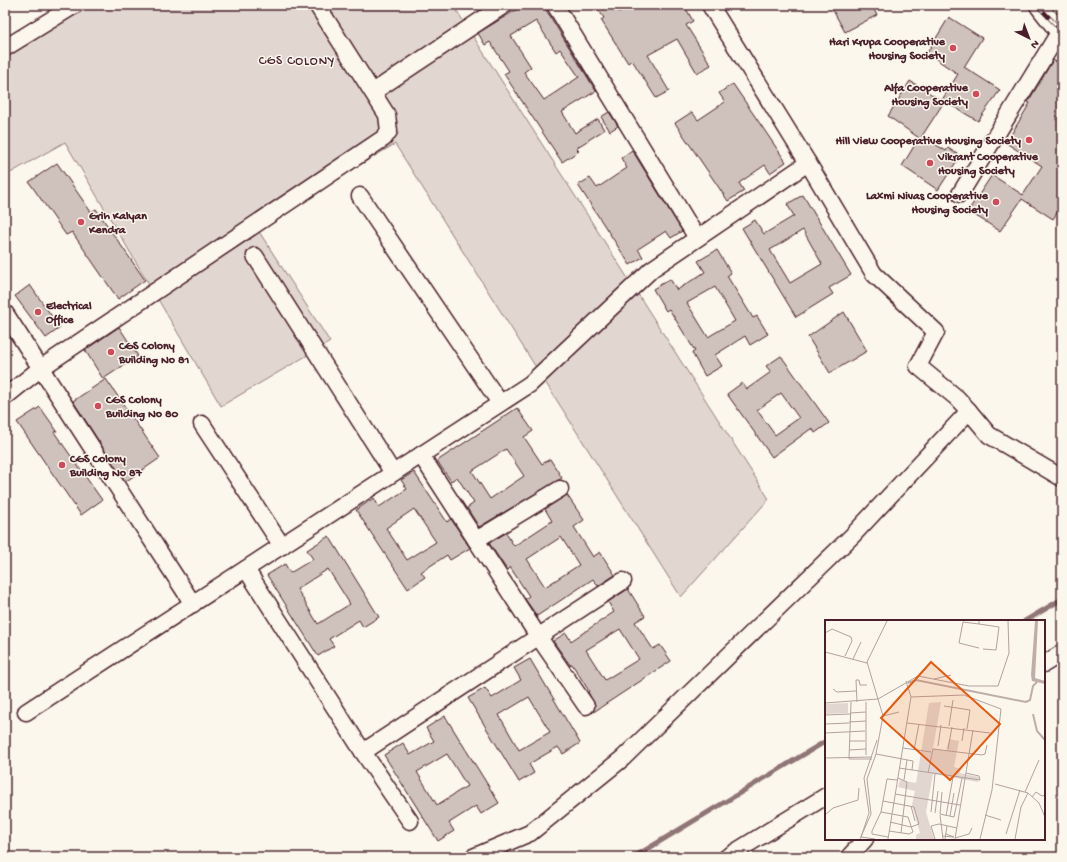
<svg xmlns="http://www.w3.org/2000/svg" width="1067" height="862" viewBox="0 0 1067 862" font-family="'Gochi Hand',sans-serif">
	<rect width="100%" height="100%" fill="#fbf7ec"/>
	<filter id="ink" filterUnits="userSpaceOnUse"><feTurbulence type="fractalNoise" baseFrequency=".025" numOctaves="2"/><feDisplacementMap in="SourceGraphic" scale="8" xChannelSelector="R" yChannelSelector="G"/><feConvolveMatrix kernelMatrix="1 2 1 2 8 2 1 2 1" color-interpolation-filters="sRGB"/></filter>
	<g filter="url(#ink)">
		<polygon fill="#e2d7d0" stroke="#967b7e" points="61,5 453,5 769,499 681,597 395,144 256,227 330,342 221,406 65,142 5,176 5,39"/>
		<g fill="none" stroke-linecap="round" stroke-linejoin="round">
			<g stroke="#907477" stroke-width="5">
				<polyline points="1025,621 1062,599"/>
				<polyline points="634,857 826,741"/>
			</g>
		</g>
		<g fill="#cfc2bc" stroke="#4a1f2b" fill-rule="evenodd">
			<path d="M524 5H543L596 91 562 112 575 133 598 119 604 130 576 148 579 151 562 162 504 74 509 71 490 42 485 45 478 33ZM536 21 556 52 560 49 579 77 544 100 524 72 531 67 511 36Z"/>
			<polygon points="595,5 614,5 619,12 631,5 684,5 693,21 686,25 711,65 697,73 677,39 648,55 669,91 656,98 632,60 628,63 601,20 604,18"/>
			<polygon points="830,5 871,5 877,15 845,32"/>
			<polygon points="949,17 982,38 964,67 1000,90 978,121 942,100 958,74 927,53"/>
			<polygon points="1053,60 1062,65 1062,205 1053,219 1022,199 1000,231 968,211 992,175 1023,195 1042,166 1006,143 1030,103 1028,102"/>
			<polygon points="910,81 944,102 922,136 946,151 948,148 960,156 938,190 902,166 919,138 888,116"/>
			<polygon points="733,84 786,162 770,173 765,165 739,183 744,191 728,201 675,123 692,112 698,120 725,102 719,93"/>
			<polygon points="609,112 618,126 610,131 601,117"/>
			<polygon points="632,150 682,231 671,238 666,231 638,249 643,257 630,265 578,185 590,178 597,188 627,168 621,158"/>
			<polygon points="57,163 91,212 96,209 145,280 118,299 72,232 66,235 29,182"/>
			<path d="M803 195 851 275 829 288 833 294 796 317 742 228 755 220 764 234 794 216 787 204ZM803 230 822 264 790 283 770 250Z"/>
			<path d="M717 250 731 273 727 276 753 318 757 316 768 334 750 345 745 336 715 355 722 366 705 376 692 353 695 351 669 309 666 311 653 289 670 279 677 290 705 272 698 261ZM715 287 735 321 708 337 687 303Z"/>
			<polygon points="30,285 60,328 46,338 15,296"/>
			<polygon points="844,312 867,351 830,373 808,337"/>
			<polygon points="119,327 138,356 103,379 85,350"/>
			<path d="M781 356 829 423 815 433 812 428 772 457 727 394 742 383 747 389 771 372 766 366ZM781 393 799 418 775 435 757 410Z"/>
			<polygon points="106,379 160,458 125,482 73,401"/>
			<polygon points="40,407 57,431 54,432 102,500 81,515 17,422"/>
			<path d="M517 408 533 431 524 437 542 464 550 459 562 478 479 527 467 508 474 503 457 477 451 481 437 461ZM506 449 524 476 490 499 472 471Z"/>
			<path d="M414 472 447 522 451 519 470 548 450 560 447 555 421 572 425 577 408 589 356 510 374 498 379 507 407 489 401 480ZM414 509 436 542 407 560 386 528Z"/>
			<path d="M567 495 584 520 574 527 593 557 600 552 615 575 598 586 593 579 537 616 525 599 529 596 510 567 507 570 489 543 506 533 514 546 552 521 545 509ZM561 537 579 565 545 587 527 559Z"/>
			<path d="M329 536 379 617 363 627 359 620 329 639 334 646 318 656 267 575 285 564 290 573 313 559 307 550ZM328 569 350 604 318 624 297 589Z"/>
			<path d="M628 589 645 616 635 622 653 649 660 645 671 661 592 713 595 705 588 692 589 691 572 664 570 665 553 641 566 633 571 641 614 612 608 602ZM620 629 639 659 605 680 586 650Z"/>
			<path d="M530 659 580 743 563 754 558 747 529 764 534 773 519 782 468 698 485 688 492 698 521 680 514 668ZM529 697 550 732 519 750 499 715Z"/>
			<path d="M445 716 499 803 481 814 476 806 449 823 454 831 438 841 384 755 403 743 410 755 434 741 426 728ZM447 754 467 786 437 805 417 772Z"/>
		</g>
		<g fill="none" stroke-linecap="round" stroke-linejoin="round">
			<defs>
				<g id="street">
					<polyline points="555,5 697,238"/>
					<polyline points="710,5 808,163 874,274 936,332 918,366 957,398 969,411"/>
					<polyline points="5,48 75,5"/>
					<polyline points="373,92 504,5"/>
					<polyline points="960,194 1060,31"/>
					<polyline points="360,196 500,403"/>
					<polyline points="255,256 393,473"/>
					<polyline points="5,313 193,604"/>
					<polyline points="5,397 41,368 384,138 389,131 387,115 317,5"/>
					<polyline points="202,424 282,546"/>
					<polyline points="421,455 538,636 586,706"/>
					<polyline points="476,540 560,489"/>
					<polyline points="246,569 363,752 623,581"/>
					<polyline points="1044,664 1062,653"/>
					<polyline points="26,712 530,384 652,269 808,163"/>
					<polyline points="363,752 410,821"/>
					<polyline points="473,857 530,833 623,758 852,536 969,411 989,435 1062,478"/>
					<polyline points="727,857 826,796"/>
					<polyline points="849,857 865,839"/>
				</g>
				<polyline id="secondary" points="1041,5 1062,32"/>
			</defs>
			<use href="#street" stroke="#4a1f2b" stroke-width="19"/>
			<use href="#secondary" stroke="#4a1f2b" stroke-width="25"/>
			<use href="#street" stroke="#fbf7ec" stroke-width="16"/>
			<use href="#secondary" stroke="#fbf7ec" stroke-width="22"/>
			<defs>
				<g id="rail">
					<polyline points="1037,5 1062,31"/>
					<polyline points="1051,5 1062,16"/>
				</g>
			</defs>
			<use href="#rail" stroke="#4a1f2b" stroke-width="4.5"/>
			<use href="#rail" stroke="#fbf7ec" stroke-width="3" stroke-dasharray="9" stroke-linecap="butt"/>
		</g>
	</g>
	<g fill="#d1495b" stroke="#fbf7ec" stroke-width="1.5">
		<circle cx="953" cy="48" r="4"/>
		<circle cx="976" cy="94" r="4"/>
		<circle cx="1029" cy="140" r="4"/>
		<circle cx="930" cy="163" r="4"/>
		<circle cx="996" cy="202" r="4"/>
		<circle cx="81" cy="222" r="4"/>
		<circle cx="38" cy="312" r="4"/>
		<circle cx="111" cy="352" r="4"/>
		<circle cx="98" cy="406" r="4"/>
		<circle cx="62" cy="465" r="4"/>
	</g>
	<g text-anchor="middle" stroke-width="3" stroke-linejoin="round" paint-order="stroke">
		<g font-size="12" font-weight="bold" fill="#4a1f2b" stroke="#fbf7ec" text-anchor="start">
			<text x="945" y="45" text-anchor="end">Hari Krupa Cooperative<tspan x="945" dy="14">Housing Society</tspan></text>
			<text x="968" y="91" text-anchor="end">Alfa Cooperative<tspan x="968" dy="14">Housing Society</tspan></text>
			<text x="1021" y="144" text-anchor="end">Hill View Cooperative Housing Society</text>
			<text x="938" y="160">Vikrant Cooperative<tspan x="938" dy="14">Housing Society</tspan></text>
			<text x="988" y="199" text-anchor="end">Laxmi Nivas Cooperative<tspan x="988" dy="14">Housing Society</tspan></text>
			<text x="89" y="219">Grih Kalyan<tspan x="89" dy="14">Kendra</tspan></text>
			<text x="46" y="309">Electrical<tspan x="46" dy="14">Office</tspan></text>
			<text x="119" y="349">CGS Colony<tspan x="119" dy="14">Building No 81</tspan></text>
			<text x="106" y="403">CGS Colony<tspan x="106" dy="14">Building No 80</tspan></text>
			<text x="70" y="462">CGS Colony<tspan x="70" dy="14">Building No 87</tspan></text>
		</g>
		<g font-size="13" letter-spacing="1" fill="#4a1f2b" stroke="#fbf7ec">
			<text x="297" y="64">CGS COLONY</text>
		</g>
	</g>
	<g transform="translate(825 620)">
		<rect width="220" height="220" fill="#fbf7ec"/>
		<path d="M116 82 108 128 121 131 124 119 134 121 129 147 136 149 135 153 154 157 153 162 108 154 101 192 109 219H91V215L95 213 87 185 90 171 73 167 75 160 91 163 104 83ZM23 83V93L0 94V84Z" fill="#e2d7d0"/>
		<path d="M210 1H213L210 58 220 61V64L207 61 206 55Z" fill="#bfadaa"/>
		<path fill="none" stroke="#bfadaa" stroke-width="2" d="M83 63 91 60 201 82 205 80 208 66 212 62M208 94 212 111 220 120"/>
		<path fill="none" stroke="#b4a19f" stroke-width="1" d="M154 1V4L174 7 171 30 158 29M154 4 138 2 134 23 154 28M0 13 7 9 26 17 27 21 20 36M0 32 42 43M28 39 36 22M109 59 126 55M81 61 86 77 139 75 176 89 167 170 155 219M8 69 12 72 31 71M32 82 31 60H34L35 65H42M0 83 53 79 93 56 144 66H173L184 33 183 1M119 86 145 90 142 109M25 93 41 92M0 95 25 94M58 96 74 92M24 102 41 101M82 103 165 113M0 104 24 103M124 106 128 80M0 113 40 111M24 121H40M137 121 139 108M113 126 116 105M78 128 106 132M123 129 127 107M24 130 41 129M89 130 94 104M51 134 88 141 87 150M41 135V82M0 138 47 137M24 139 26 82M24 139H47M74 148 155 160 154 156 141 153M103 153 108 129 157 135 160 134 162 125M73 158 82 162 76 213M79 160 82 140M170 164 203 173 214 183 220 197M117 172 115 194 129 197 137 158M200 172 214 140M70 174 135 185M207 177 211 172 217 176 220 175M58 181 89 187 94 204 86 207 65 202M86 186 90 201M56 192 83 197 88 212 84 214 64 211M106 192 110 154M110 193 113 171M0 195 8 188 33 180 34 168M115 195 118 219M160 195 176 200M121 196 128 157M125 196 129 173M181 214 195 170M117 216 129 217 121 214M36 217 50 219M36 217 44 193 39 158 52 120M63 217 47 214V211L56 192 62 159 72 160M130 218 144 214 147 208M35 219 46 194 42 159 51 134 58 96 42 42 62 1M63 219 86 77M110 219 106 206 114 204 132 208M120 219 122 206M130 219 148 110M190 219 196 187 203 173"/>
		<path fill="#e8590c" fill-opacity="0.15" stroke="#e8590c" stroke-width="2" d="M106 42 175 104 125 160 56 98Z"/>
		<rect width="220" height="220" fill="none" stroke="#4a1f2b" stroke-width="2"/>
	</g>
	<rect width="1067" height="862" fill="none" stroke="#fbf7ec" stroke-width="20"/>
	<rect x="10" y="10" width="1047" height="842" fill="none" stroke="#4a1f2b" stroke-width="1.5" filter="url(#ink)"/>
	<g transform="translate(1029 38) rotate(138)" stroke="#fbf7ec" stroke-width="3" paint-order="stroke">
	<path d="M0-3L7 15L0 10L-7 15Z" fill="#4a1f2b"/>
	<text y="-6" font-size="11" font-weight="bold" text-anchor="middle" fill="#4a1f2b">N</text>
	</g>
</svg>
